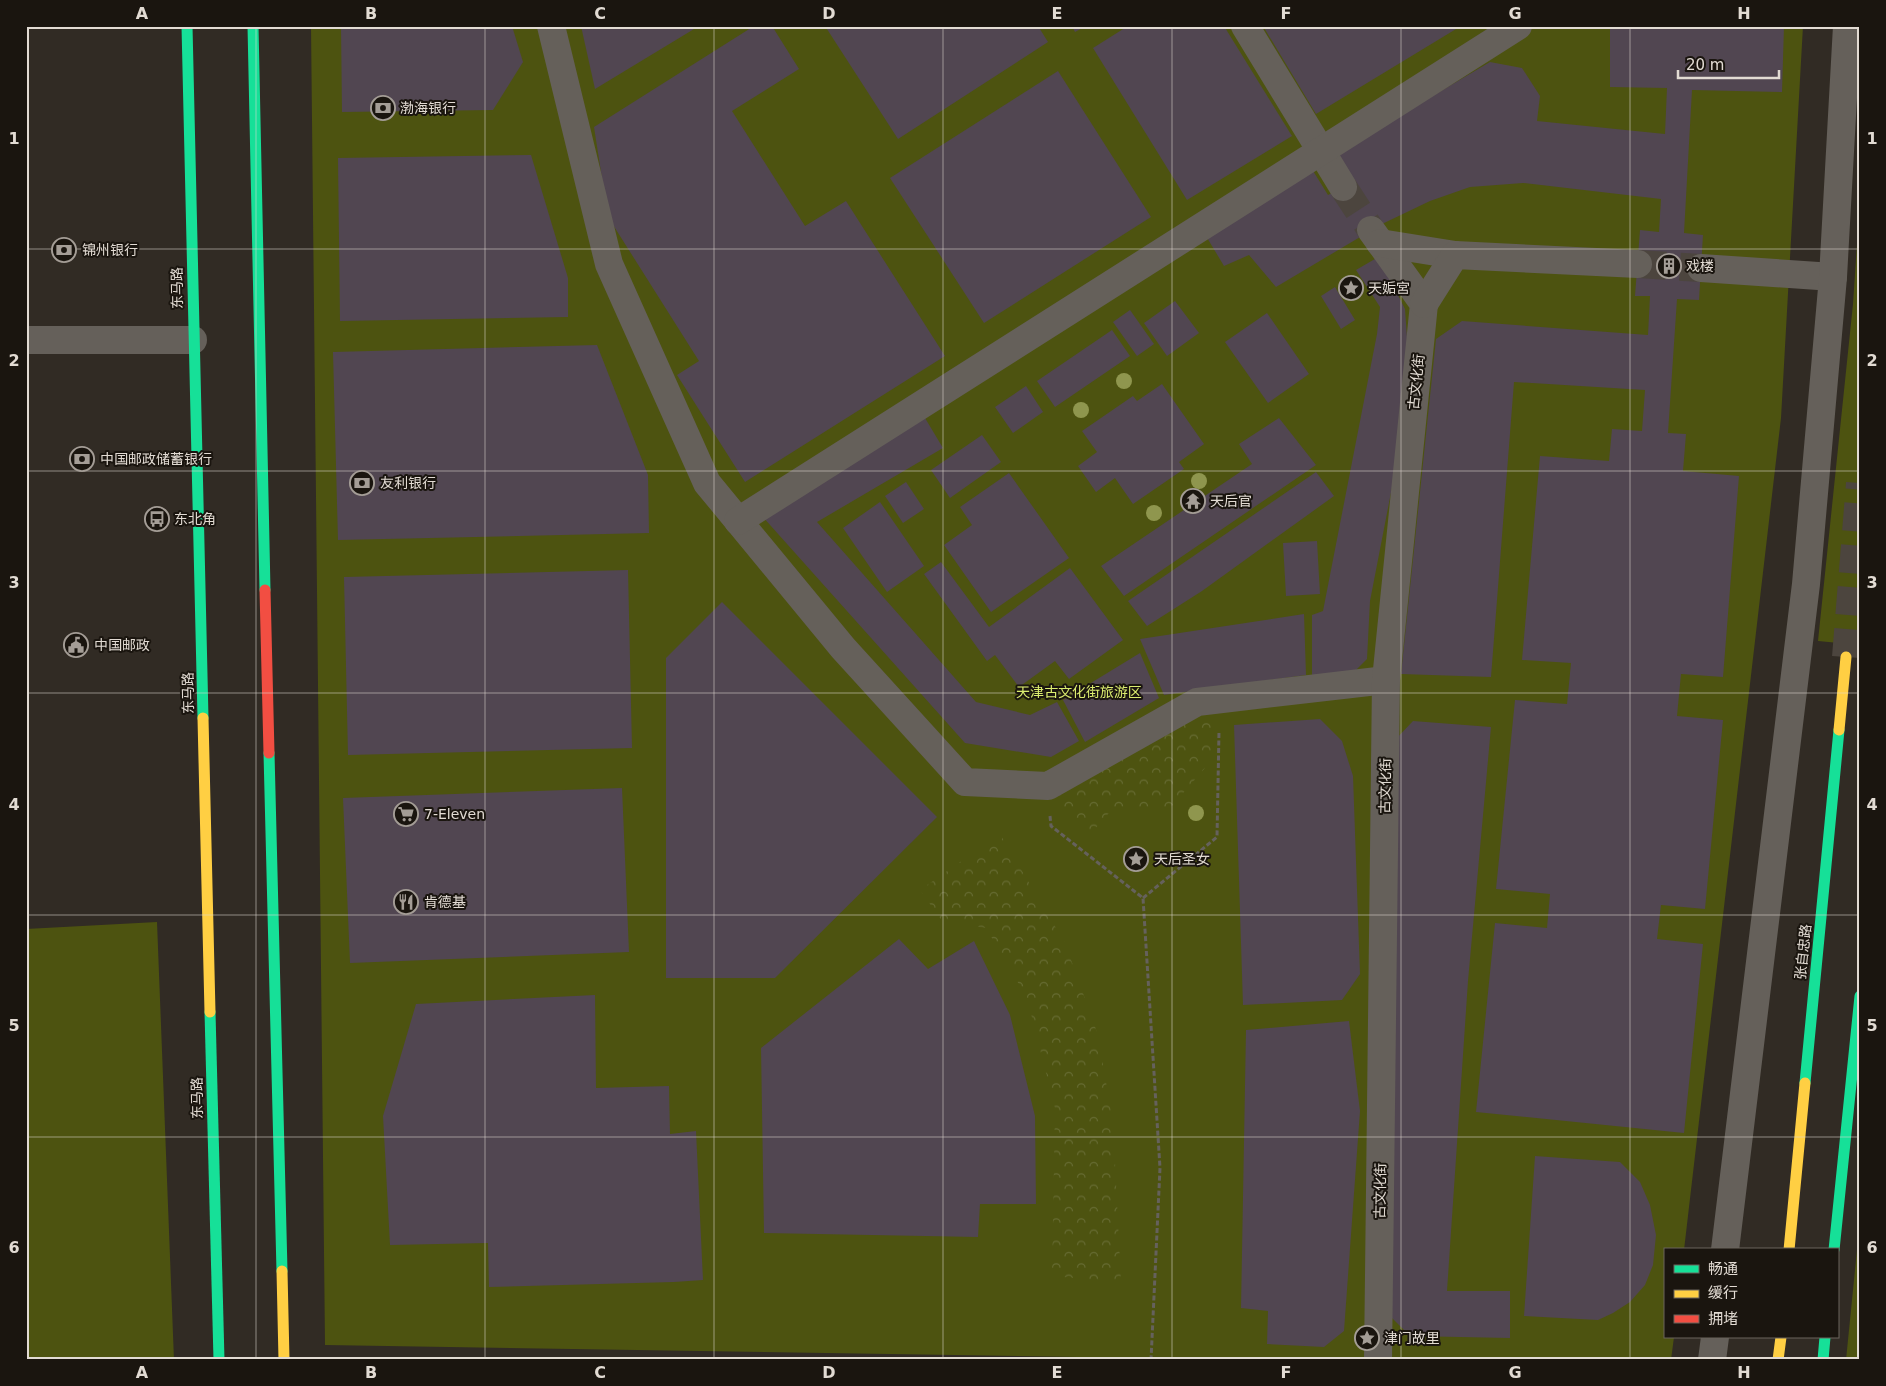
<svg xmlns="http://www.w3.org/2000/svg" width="1886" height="1386" viewBox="0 0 1886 1386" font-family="'DejaVu Sans','Noto Sans SC',sans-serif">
	<defs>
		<pattern id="forest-crowns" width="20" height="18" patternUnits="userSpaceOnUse" patternTransform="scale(1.25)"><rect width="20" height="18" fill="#4d5310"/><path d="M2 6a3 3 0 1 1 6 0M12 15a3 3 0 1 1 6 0" fill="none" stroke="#666b32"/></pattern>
	</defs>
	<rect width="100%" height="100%" fill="#312b24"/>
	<g fill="#4d5310">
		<polygon points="311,26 1803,26 1781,418 1684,1250 1665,1250 1665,1337 1674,1337 1671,1360 1265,1360 325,1345"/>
		<polygon points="1860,199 1860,645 1818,641 1853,304"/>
		<polygon points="157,922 174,1360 26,1360 26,929"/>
		<polygon points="1860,1220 1860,1360 1846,1360"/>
	</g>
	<g fill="url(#forest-crowns)">
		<polygon points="1198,712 1211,716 1211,761 1164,815 1149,807 1130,807 1108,814 1093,831 1066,821 1055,792"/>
		<polygon points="1000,834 1065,943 1098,1035 1113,1123 1121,1282 1052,1276 1055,1108 1027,998 986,928 942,921 920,890"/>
	</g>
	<g fill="#514651">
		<polygon points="341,26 512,26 523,62 493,110 342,112"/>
		<polygon points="581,26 699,26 595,89"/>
		<polygon points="754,26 772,26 799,69 732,111 805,226 846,201 945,356 745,482 677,375 699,361 608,217 594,127"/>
		<polygon points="825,26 1038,26 1048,42 898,139"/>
		<polygon points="1072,26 1086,26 1075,32"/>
		<polygon points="1128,26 1224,26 1292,136 1187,200 1093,48"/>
		<polygon points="1263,26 1461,26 1316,114"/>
		<polygon points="1610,26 1784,26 1782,92 1692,90 1684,233 1703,235 1699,300 1677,299 1668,433 1686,434 1683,471 1739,476 1723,677 1681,674 1677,716 1723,720 1705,909 1661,905 1657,939 1703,944 1684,1133 1476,1112 1495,923 1547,928 1550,894 1496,889 1515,700 1567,704 1571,663 1522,660 1540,456 1609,461 1612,429 1642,431 1645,390 1514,382 1491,677 1401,674 1436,339 1462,321 1648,335 1650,296 1635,296 1640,230 1659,232 1661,199 1523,183 1470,187 1430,201 1382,224 1276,287 1249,255 1224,266 1203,231 1310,166 1328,195 1354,181 1336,153 1490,62 1522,68 1540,96 1537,121 1665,134 1667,88 1610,87"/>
		<polygon points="1058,71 1151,217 984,323 890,178"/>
		<polygon points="531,155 568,278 568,317 340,321 338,158"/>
		<polygon points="1380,256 1403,292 1398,295 1405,309 1407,337 1406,415 1370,601 1367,659 1348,678 1312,679 1312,615 1323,611 1377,334 1380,307 1356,270"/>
		<polygon points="1335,287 1355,320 1341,329 1321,296"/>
		<polygon points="1175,301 1199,333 1167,356 1144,323"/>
		<polygon points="1130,310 1154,344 1137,356 1113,322"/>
		<polygon points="1267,313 1309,374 1268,403 1225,342"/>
		<polygon points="1112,330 1130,356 1055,407 1037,381"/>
		<polygon points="597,345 648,475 649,533 338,540 333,352"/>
		<polygon points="1162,384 1204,444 1179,462 1184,469 1133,504 1115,478 1096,492 1078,466 1097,452 1082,431 1133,396 1137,401"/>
		<polygon points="1026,386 1043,412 1013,433 995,407"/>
		<polygon points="922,413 943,448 817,522 976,702 1030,715 1057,702 1079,741 1051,757 965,743 762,516"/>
		<polygon points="1279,418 1316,465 1124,596 1101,566 1252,464 1239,444"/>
		<polygon points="982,435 1001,462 950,498 931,470"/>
		<polygon points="1316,472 1334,496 1202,591 1147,626 1128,601"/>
		<polygon points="1009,473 1069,558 991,612 944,545 972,525 960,507"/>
		<polygon points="906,482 924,509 903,523 885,496"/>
		<polygon points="880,502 924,566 887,592 843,528"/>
		<polygon points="1317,541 1320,594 1286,596 1283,543"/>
		<polygon points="941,562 989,627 1070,568 1123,640 1069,679 1055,661 1019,687 995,655 987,661 924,574"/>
		<polygon points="628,570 632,748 348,755 344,577"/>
		<polygon points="722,602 937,817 775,978 666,978 666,658"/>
		<polygon points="1304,614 1306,675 1164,695 1140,639"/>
		<polygon points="1140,653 1159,698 1085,742 1063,700"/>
		<polygon points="1320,719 1342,741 1353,776 1360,974 1342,1000 1243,1005 1234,725"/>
		<polygon points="1413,721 1491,727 1468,981 1447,1291 1510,1291 1510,1338 1410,1336 1389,1315 1394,741"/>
		<polygon points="622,788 629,952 350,963 343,798"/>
		<polygon points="899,939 928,969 974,941 1010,1015 1035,1116 1036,1204 980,1204 978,1237 764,1233 761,1048"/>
		<polygon points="595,995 596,1088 669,1086 670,1134 696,1131 703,1280 674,1282 489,1287 488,1243 390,1245 383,1116 416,1004"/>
		<polygon points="1349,1021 1360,1111 1344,1331 1324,1347 1267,1344 1268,1311 1241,1308 1246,1030"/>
		<polygon points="1535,1156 1620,1162 1640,1182 1650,1205 1656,1235 1653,1265 1645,1285 1630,1302 1613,1313 1598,1320 1524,1316"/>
	</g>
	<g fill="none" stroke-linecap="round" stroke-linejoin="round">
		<g stroke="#4c453e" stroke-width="28" stroke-dasharray="28 14" stroke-linecap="butt">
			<polyline points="1343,187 1371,230"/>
			<polyline points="1638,264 1701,268"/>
		</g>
		<polyline stroke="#4c453e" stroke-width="28" stroke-dasharray="28 14" stroke-linecap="butt" points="1846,657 1860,483"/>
		<g stroke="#65615c" stroke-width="3" stroke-dasharray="5 2.5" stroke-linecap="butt">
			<polyline points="1050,816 1051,826 1143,898 1160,1168 1151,1360"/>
			<polyline points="1143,898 1217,837 1219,731"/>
		</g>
		<g stroke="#65605a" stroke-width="28">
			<polyline points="551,26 609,264 707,483 843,648 965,782 1048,786 1197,702 1386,680"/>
			<polyline points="1245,26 1343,187"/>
			<polyline points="1371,230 1424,304 1386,680 1378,1360"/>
			<polyline points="1380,243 1455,255"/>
			<polyline points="1701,268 1833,277"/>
			<polyline points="1424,304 1455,255 1638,264"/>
			<polyline points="26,340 193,340"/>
			<polyline points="738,521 1518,26"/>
			<polyline points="1725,1250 1806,584 1833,277 1847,26"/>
			<polyline points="1712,1360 1715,1337"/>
		</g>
		<g stroke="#16e098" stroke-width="11">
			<polyline points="187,26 203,718"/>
			<polyline points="253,26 265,590"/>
			<polyline points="269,753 282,1271"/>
			<polyline points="210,1012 219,1360"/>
			<polyline points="1805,1083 1839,730"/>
			<polyline points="1834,1250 1860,996"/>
			<polyline points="1823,1360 1825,1337"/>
		</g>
		<g stroke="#ffcf43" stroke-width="11">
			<polyline points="203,718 210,1012"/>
			<polyline points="1839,730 1846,657"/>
			<polyline points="1789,1250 1805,1083"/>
			<polyline points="282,1271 284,1360"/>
			<polyline points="1778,1360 1781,1337"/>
		</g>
		<polyline stroke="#f24e42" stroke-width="11" points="265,590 269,753"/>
	</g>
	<g fill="#8f964e">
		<circle cx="1124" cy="381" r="8"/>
		<circle cx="1081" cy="410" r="8"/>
		<circle cx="1199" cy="481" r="8"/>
		<circle cx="1154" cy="513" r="8"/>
		<circle cx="1196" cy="813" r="8"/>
	</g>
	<path fill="none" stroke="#e2dbd3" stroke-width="1" stroke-opacity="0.55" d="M256 26V1360M485 26V1360M714 26V1360M943 26V1360M1172 26V1360M1401 26V1360M1630 26V1360M26 249H1860M26 471H1860M26 693H1860M26 915H1860M26 1137H1860"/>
	<defs>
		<symbol id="bank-ring" viewBox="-11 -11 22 22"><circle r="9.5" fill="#1a150f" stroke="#a49d96" stroke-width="1.5"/><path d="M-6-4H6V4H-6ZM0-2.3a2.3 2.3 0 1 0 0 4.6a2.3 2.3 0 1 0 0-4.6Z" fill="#a49d96"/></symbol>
		<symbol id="building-ring" viewBox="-11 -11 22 22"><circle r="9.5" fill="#1a150f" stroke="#a49d96" stroke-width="1.5"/><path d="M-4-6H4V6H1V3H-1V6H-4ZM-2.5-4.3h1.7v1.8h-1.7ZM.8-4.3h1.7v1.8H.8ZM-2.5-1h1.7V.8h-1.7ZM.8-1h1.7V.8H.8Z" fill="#a49d96"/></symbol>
		<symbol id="sight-ring" viewBox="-11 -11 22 22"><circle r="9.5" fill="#1a150f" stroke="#a49d96" stroke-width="1.5"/><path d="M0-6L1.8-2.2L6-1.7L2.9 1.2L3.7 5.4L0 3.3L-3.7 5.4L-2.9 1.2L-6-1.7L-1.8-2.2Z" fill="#a49d96"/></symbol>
		<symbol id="temple-ring" viewBox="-11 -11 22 22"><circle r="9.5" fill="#1a150f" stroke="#a49d96" stroke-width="1.5"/><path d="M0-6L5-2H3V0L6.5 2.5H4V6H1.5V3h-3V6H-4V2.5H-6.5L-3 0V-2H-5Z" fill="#a49d96"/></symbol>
		<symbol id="bus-ring" viewBox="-11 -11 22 22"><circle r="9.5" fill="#1a150f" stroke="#a49d96" stroke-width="1.5"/><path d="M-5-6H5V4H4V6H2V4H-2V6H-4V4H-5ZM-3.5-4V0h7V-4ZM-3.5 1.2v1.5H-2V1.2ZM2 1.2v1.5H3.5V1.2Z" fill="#a49d96"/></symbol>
		<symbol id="civic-ring" viewBox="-11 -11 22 22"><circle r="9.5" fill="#1a150f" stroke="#a49d96" stroke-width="1.5"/><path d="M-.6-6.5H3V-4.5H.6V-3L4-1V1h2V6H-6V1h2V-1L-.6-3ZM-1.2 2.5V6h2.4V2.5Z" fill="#a49d96"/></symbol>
		<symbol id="supermarket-ring" viewBox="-11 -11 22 22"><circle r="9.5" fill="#1a150f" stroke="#a49d96" stroke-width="1.5"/><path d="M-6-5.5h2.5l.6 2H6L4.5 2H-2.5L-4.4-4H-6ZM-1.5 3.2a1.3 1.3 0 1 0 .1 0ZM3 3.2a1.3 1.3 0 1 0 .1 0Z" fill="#a49d96"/></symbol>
		<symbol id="restaurant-ring" viewBox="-11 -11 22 22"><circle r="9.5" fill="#1a150f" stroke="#a49d96" stroke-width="1.5"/><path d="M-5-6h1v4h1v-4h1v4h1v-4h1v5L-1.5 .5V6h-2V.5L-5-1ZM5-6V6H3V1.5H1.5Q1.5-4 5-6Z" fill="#a49d96"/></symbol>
	</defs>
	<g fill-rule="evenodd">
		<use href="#bank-ring" x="369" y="94" width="28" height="28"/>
		<use href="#bank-ring" x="50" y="236" width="28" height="28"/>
		<use href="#building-ring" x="1655" y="252" width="28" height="28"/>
		<use href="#sight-ring" x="1337" y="274" width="28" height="28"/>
		<use href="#bank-ring" x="68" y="445" width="28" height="28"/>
		<use href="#bank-ring" x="348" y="469" width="28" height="28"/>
		<use href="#temple-ring" x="1179" y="487" width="28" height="28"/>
		<use href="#bus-ring" x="143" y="505" width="28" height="28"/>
		<use href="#civic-ring" x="62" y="631" width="28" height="28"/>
		<use href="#supermarket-ring" x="392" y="800" width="28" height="28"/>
		<use href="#sight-ring" x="1122" y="845" width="28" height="28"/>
		<use href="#restaurant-ring" x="392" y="888" width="28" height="28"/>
		<use href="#sight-ring" x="1353" y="1324" width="28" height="28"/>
	</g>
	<g text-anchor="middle" stroke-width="4" stroke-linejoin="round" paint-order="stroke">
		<g font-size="14" fill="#e2dbd3" stroke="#1a150f" text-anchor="start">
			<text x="400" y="113">渤海银行</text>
			<text x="82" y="255">锦州银行</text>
			<text x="1686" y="271">戏楼</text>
			<text x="1368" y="293">天姤宮</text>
			<text x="100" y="464">中国邮政储蓄银行</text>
			<text x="380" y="488">友利银行</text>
			<text x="1210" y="506">天后官</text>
			<text x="174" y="524">东北角</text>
			<text x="94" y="650">中国邮政</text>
			<text x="424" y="819">7-Eleven</text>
			<text x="1154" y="864">天后圣女</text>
			<text x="424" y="907">肯德基</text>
			<text x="1384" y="1343">津门故里</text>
		</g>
		<g font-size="14" fill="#e2dbd3" stroke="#1a150f">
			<text transform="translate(177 288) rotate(-91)" y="5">东马路</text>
			<text transform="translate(1416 382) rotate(-84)" y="5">古文化街</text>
			<text transform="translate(188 693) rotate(-91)" y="5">东马路</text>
			<text transform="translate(1385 786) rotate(-89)" y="5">古文化街</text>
			<text transform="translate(1803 952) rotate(-84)" y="5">张自忠路</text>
			<text transform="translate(197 1098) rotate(-91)" y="5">东马路</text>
			<text transform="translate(1380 1191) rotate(-89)" y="5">古文化街</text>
		</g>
		<g font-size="14" fill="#dced70" stroke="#1a150f">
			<text x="1079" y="697">天津古文化街旅游区</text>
		</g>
	</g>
	<rect width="1886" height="1386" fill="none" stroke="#1a150f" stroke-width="55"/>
	<rect x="1664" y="1248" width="175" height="90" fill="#1a150f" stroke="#6a645d"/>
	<rect x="1674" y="1265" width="25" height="8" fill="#16e098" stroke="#6a645d"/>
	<text x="1708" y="1274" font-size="15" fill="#e2dbd3">畅通</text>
	<rect x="1674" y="1290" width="25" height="8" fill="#ffcf43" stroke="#6a645d"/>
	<text x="1708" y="1298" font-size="15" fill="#e2dbd3">缓行</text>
	<rect x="1674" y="1315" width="25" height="8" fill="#f24e42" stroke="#6a645d"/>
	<text x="1708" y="1324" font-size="15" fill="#e2dbd3">拥堵</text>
	<path d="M1678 70v8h101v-8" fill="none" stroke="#e2dbd3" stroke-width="2.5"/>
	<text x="1686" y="70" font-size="15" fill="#e2dbd3" stroke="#1a150f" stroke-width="4" paint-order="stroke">20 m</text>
	<rect x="28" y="28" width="1830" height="1330" fill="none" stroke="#e2dbd3" stroke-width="2"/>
	<g font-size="16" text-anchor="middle" font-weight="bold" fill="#e2dbd3">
		<text x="142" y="19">A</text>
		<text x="371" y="19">B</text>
		<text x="600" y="19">C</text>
		<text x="829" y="19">D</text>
		<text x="1057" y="19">E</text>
		<text x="1286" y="19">F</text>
		<text x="1515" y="19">G</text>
		<text x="1744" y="19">H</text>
		<text x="14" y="144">1</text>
		<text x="1872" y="144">1</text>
		<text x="14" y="366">2</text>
		<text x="1872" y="366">2</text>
		<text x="14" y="588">3</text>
		<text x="1872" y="588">3</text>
		<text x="14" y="810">4</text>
		<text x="1872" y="810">4</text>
		<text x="14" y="1031">5</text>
		<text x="1872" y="1031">5</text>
		<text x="14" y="1253">6</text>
		<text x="1872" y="1253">6</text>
		<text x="142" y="1378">A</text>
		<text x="371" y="1378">B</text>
		<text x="600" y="1378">C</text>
		<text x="829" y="1378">D</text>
		<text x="1057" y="1378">E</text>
		<text x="1286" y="1378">F</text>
		<text x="1515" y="1378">G</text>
		<text x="1744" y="1378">H</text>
	</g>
</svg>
